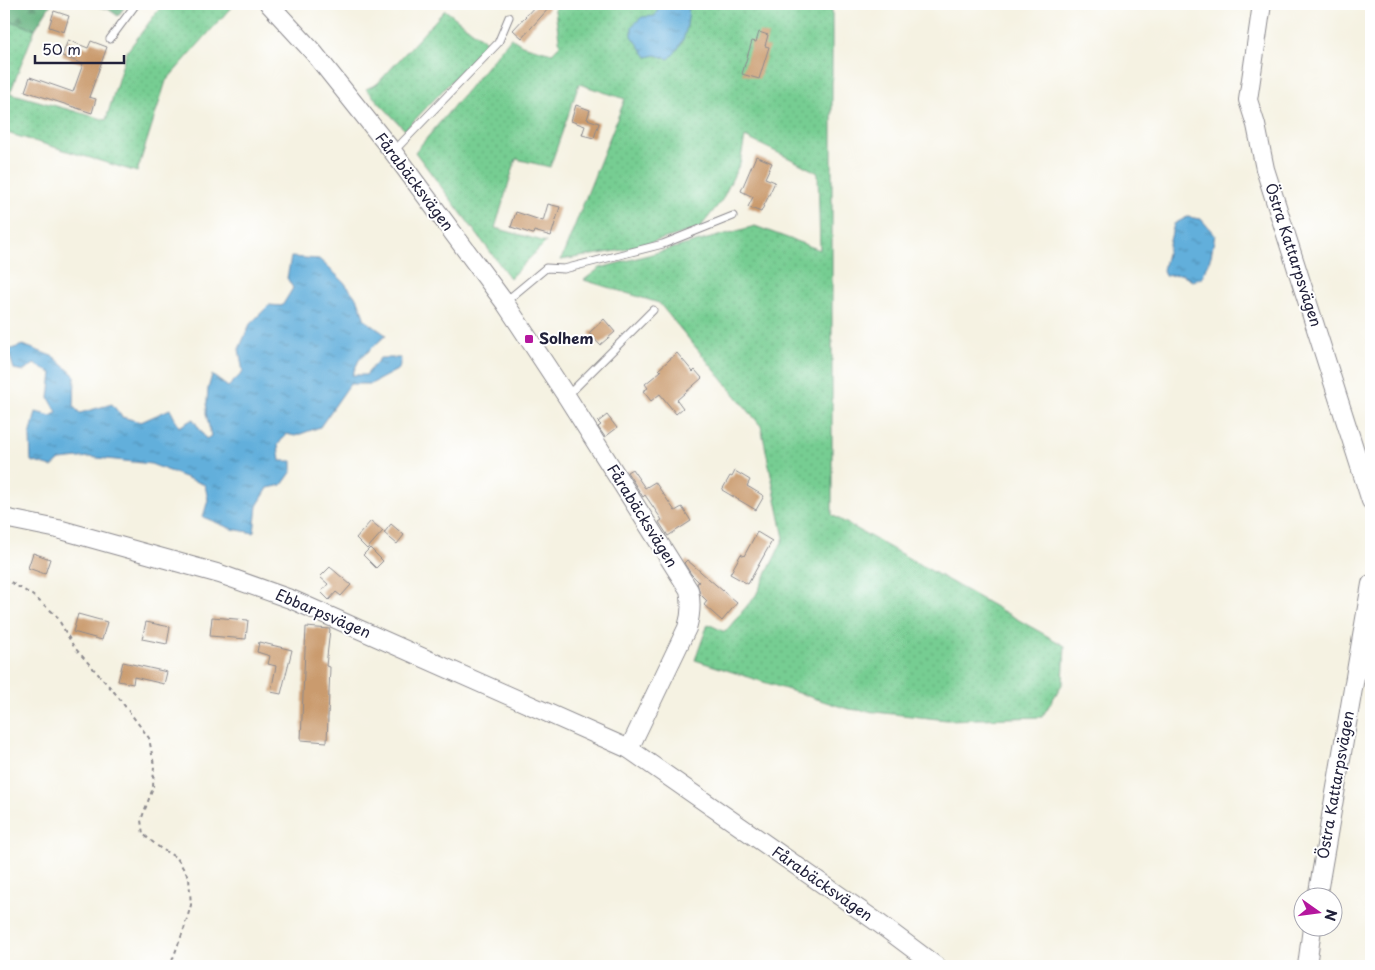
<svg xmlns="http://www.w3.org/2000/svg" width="1375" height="970" viewBox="0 0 1375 970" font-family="'Playpen Sans',sans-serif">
	<defs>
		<pattern id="grass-dots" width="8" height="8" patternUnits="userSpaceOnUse" patternTransform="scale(1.25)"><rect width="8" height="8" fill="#76cd92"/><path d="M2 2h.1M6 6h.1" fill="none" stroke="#66b07f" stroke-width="1.8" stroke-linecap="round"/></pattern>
		<pattern id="forest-firs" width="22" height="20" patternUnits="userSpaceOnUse" patternTransform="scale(1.25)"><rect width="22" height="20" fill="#60b07c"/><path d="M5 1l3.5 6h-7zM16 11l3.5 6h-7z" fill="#4f8f67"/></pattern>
		<pattern id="water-ripples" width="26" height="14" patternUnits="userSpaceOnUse" patternTransform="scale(1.25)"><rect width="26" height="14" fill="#62afdb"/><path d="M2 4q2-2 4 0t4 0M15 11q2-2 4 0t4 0" fill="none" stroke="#508eb3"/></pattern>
	</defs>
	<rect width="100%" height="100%" fill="#fff"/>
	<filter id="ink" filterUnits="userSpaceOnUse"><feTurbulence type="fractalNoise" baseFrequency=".02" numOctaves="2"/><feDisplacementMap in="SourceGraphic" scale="10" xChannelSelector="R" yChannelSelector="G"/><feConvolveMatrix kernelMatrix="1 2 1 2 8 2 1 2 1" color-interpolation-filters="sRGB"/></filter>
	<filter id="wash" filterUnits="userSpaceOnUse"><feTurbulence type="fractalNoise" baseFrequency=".0096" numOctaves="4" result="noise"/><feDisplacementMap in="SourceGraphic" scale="20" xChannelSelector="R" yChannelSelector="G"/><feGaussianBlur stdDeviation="1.12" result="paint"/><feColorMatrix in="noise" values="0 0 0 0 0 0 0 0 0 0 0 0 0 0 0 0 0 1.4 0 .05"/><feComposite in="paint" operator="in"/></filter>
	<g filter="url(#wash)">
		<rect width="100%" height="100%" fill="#f5f2e2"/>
		<g fill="url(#grass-dots)" stroke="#4c7866">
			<polygon points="163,4 234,4 166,81 137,172 4,132 4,19 35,29 10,93 106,120 126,53"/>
			<polygon points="554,4 832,4 832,515 1065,646 1063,683 1042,717 947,720 848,709 695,660 708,624 725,632 756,595 784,538 761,426 659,303 584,280 600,268 755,226 820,250 818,173 789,158 745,137 740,163 722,200 699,229 623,250 561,260 625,99 579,84 550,167 516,159 495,228 546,242 510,278 415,152 511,38 522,45 552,53 560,45"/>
			<polygon points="445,10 488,43 405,130 366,89 377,84"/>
		</g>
		<g fill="url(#forest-firs)" stroke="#41695c">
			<polygon points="4,4 51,4 35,29 4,19"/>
			<polygon points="87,4 127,4 118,16 108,9"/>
		</g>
		<g fill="url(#water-ripples)" stroke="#42688b">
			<path d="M660 4H689C688 26 686 43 669 59L656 55 647 57 632 36V26L642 17 655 16Z"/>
			<polygon points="1187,217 1201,219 1215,235 1211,256 1202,278 1193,281 1182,274 1165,276 1163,270 1174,224"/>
			<polygon points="291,257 319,259 343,281 358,300 365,320 386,335 359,360 352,375 366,375 380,358 401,358 399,369 371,384 350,384 320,427 295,436 286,434 278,445 280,461 292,461 292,471 282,485 268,488 257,506 254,533 232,529 203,517 208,500 205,485 151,464 89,457 60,460 52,467 31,461 30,436 36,412 51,416 57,412 49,398 52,373 34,364 24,371 14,369 8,350 23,345 54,357 75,376 74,407 80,413 112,404 122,417 141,422 170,409 179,427 193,419 206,439 211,436 206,413 208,389 212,375 228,387 243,372 239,349 250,324 269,305 282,306 293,288 287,278"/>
		</g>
		<g id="blocks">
			<g fill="#ca9b6e">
				<polygon points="537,4 544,4 549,8 522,38 513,30"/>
				<polygon points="54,11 69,16 64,32 49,27"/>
				<polygon points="759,32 768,35 765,46 769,47 759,79 742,74 752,41 756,42"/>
				<polygon points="68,40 88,48 91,41 107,47 89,97 96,99 92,113 25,91 30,77 73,92 83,64 62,56"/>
				<polygon points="576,105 590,110 587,119 599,123 594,138 582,135 585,126 571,121"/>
				<polygon points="756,156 772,163 765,178 775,182 761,212 748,207 753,197 741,191"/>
				<polygon points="548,204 560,207 551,236 534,231 533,234 511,227 516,212 543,221"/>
				<polygon points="604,319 615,332 600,345 589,333"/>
				<polygon points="677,353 693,372 695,370 702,378 677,400 683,408 676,414 660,394 651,401 643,391 648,388 645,384 661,371 659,369"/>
				<polygon points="607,415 617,428 605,437 598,427 601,425 598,422"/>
				<polygon points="632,469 645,488 655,482 675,511 682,507 691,521 668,536 659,522 662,520 645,495 643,497 627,472"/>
				<polygon points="735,471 750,480 747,486 764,496 756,510 722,490 730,476 732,477"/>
				<polygon points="371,521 383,531 367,549 356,538"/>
				<polygon points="391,524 404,535 397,544 384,533"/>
				<polygon points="757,532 772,541 748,584 730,574 741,554 744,556"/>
				<polygon points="370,548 383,561 376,568 363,555"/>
				<polygon points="33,553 50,559 45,574 28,568"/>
				<polygon points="687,560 737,603 722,621 704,605 707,601 700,594 697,583 699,582 691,574 684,563"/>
				<polygon points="330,567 351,585 341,596 336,592 329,600 321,592 328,584 320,577"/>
				<polygon points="78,614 107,622 102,640 73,632"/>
				<polygon points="212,617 248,620 246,639 210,636"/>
				<polygon points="146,622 170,627 167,644 142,639"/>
				<polygon points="306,627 330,629 326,666 330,667 327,742 301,740"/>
				<polygon points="259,642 292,650 281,694 271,692 276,666 268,664 270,656 257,652"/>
				<polygon points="123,662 167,672 164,684 134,677 133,684 118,681"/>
			</g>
		</g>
	</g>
	<g filter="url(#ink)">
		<use href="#blocks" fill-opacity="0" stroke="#8c8a8e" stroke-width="1"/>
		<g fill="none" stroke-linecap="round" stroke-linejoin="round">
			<defs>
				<g id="service">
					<polyline points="110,39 136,4"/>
					<polyline points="393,152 498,43 509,17"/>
					<polyline points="505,302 546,268 564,269 663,244 733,216"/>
					<polyline points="567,396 653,310"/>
				</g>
				<g id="tertiary">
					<path d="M269 4 314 53 393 152 505 303 567 397 689 590C692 604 691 615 687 628L629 749"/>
					<polyline points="1262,4 1248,100 1256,125 1265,169 1371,501"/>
					<polyline points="4,518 58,529 220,574 293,600 629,749 880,924 936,966"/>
					<polyline points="1317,898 1371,584"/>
					<polyline points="1307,966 1312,928"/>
				</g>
			</defs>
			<use href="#service" stroke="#8c8a8e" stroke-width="9"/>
			<use href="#tertiary" stroke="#8c8a8e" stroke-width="20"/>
			<polyline stroke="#8c8a8e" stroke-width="2" stroke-dasharray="4 4" stroke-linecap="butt" points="4,578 32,595 56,615 74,647 115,693 149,738 154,765 153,788 141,820 143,834 160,848 177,858 189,878 191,905 184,929 172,961 168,966"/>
			<use href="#service" stroke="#fff" stroke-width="7"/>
			<use href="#tertiary" stroke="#fff" stroke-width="18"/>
		</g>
	</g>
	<rect fill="#b5179e" stroke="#fff" stroke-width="2" x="524" y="334" width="10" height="10" rx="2.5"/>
	<g text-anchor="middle" stroke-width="4" stroke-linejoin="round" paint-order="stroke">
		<g font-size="15" fill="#22223b" stroke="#fff">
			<text transform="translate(414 182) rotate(53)" y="5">Fårabäcksvägen</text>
			<text transform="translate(1293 255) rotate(72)" y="5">Östra Kattarpsvägen</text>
			<text transform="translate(642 516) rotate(58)" y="5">Fårabäcksvägen</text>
			<text transform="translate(323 614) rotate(23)" y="5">Ebbarpsvägen</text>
			<text transform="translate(1336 785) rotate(-80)" y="5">Östra Kattarpsvägen</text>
			<text transform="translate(822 884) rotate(35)" y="5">Fårabäcksvägen</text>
		</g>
		<g font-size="15" font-weight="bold" fill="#22223b" stroke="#fff" text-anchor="start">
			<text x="539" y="344">Solhem</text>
		</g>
	</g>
	<rect width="1375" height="970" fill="none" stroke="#fff" stroke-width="20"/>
	<g transform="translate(1318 912) rotate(104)"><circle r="24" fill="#ffffff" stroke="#a7a7b1"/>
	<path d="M0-4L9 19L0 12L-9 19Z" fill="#b5179e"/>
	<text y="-8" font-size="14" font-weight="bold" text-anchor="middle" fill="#22223b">N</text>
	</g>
	<path d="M35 55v8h89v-8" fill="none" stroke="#22223b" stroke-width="2.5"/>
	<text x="42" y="55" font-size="15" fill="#22223b" stroke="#ffffff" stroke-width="4" paint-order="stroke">50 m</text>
</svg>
